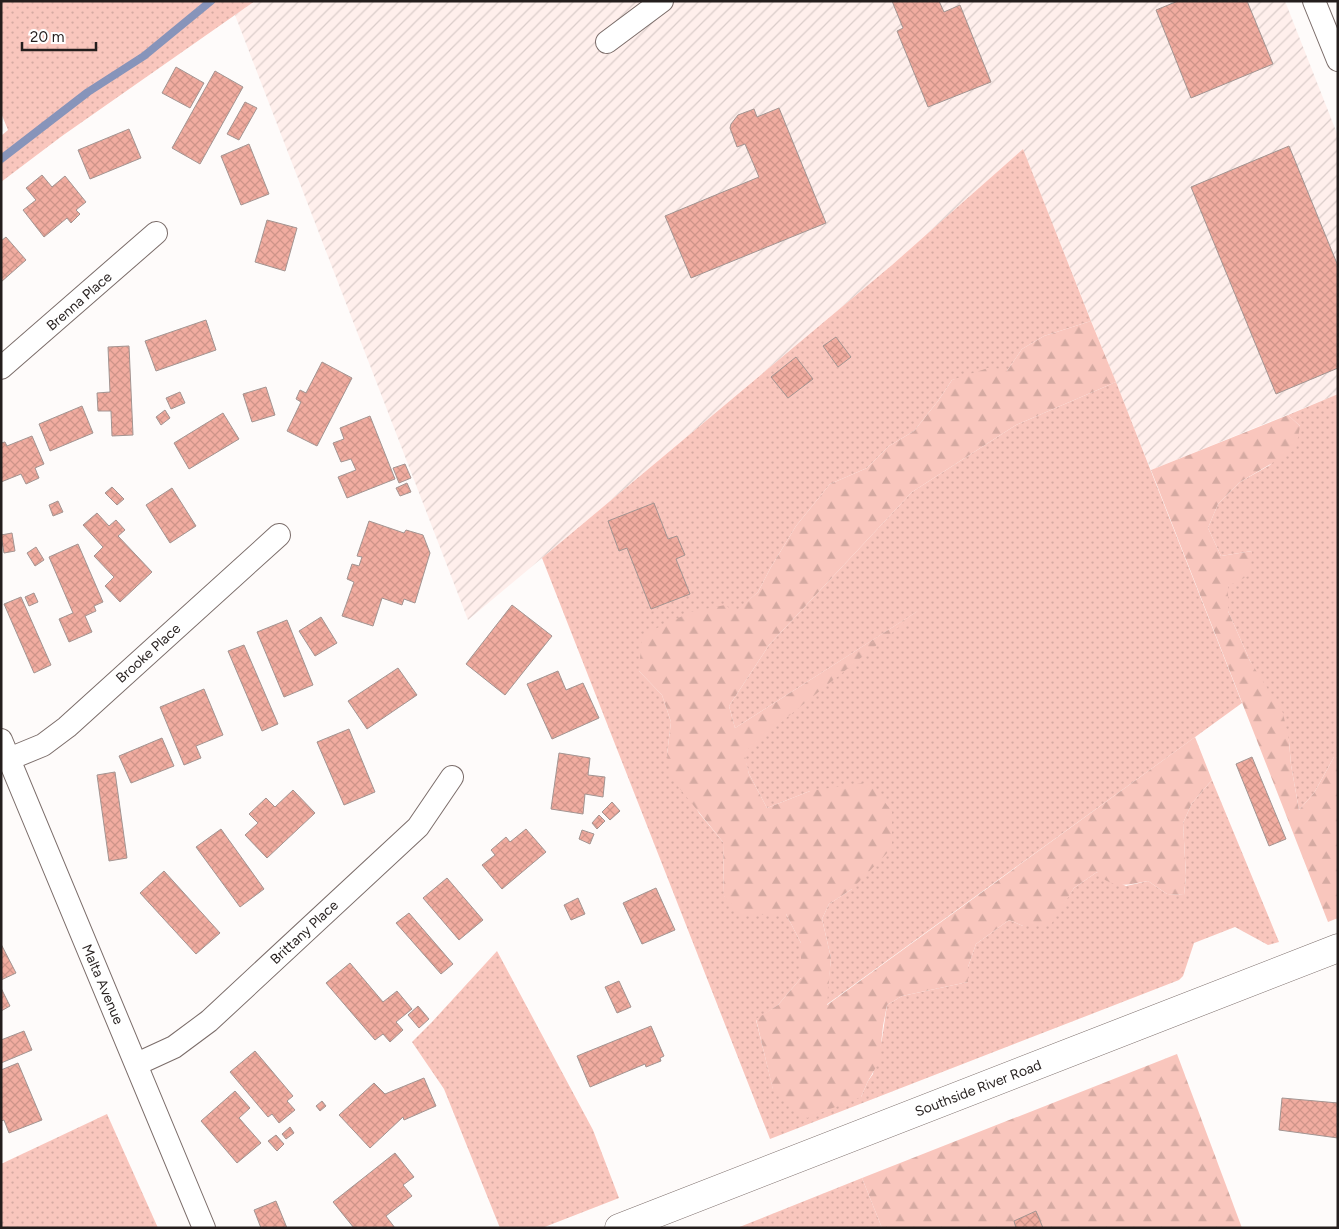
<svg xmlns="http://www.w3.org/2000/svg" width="1339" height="1229" viewBox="0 0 1339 1229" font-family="Figtree,sans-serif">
	<defs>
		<pattern id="industrial-furrows" width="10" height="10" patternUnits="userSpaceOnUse" patternTransform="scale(1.25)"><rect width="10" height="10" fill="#ffefec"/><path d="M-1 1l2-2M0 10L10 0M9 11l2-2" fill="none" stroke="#daccca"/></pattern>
		<pattern id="grass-dots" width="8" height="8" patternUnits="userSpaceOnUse" patternTransform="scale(1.25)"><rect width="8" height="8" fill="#f9c6bd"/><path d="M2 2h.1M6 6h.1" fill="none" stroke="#d5aaa2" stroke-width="1.8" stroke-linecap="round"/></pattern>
		<pattern id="forest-firs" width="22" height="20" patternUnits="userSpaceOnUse" patternTransform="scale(1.25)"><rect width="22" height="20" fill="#f9c6bd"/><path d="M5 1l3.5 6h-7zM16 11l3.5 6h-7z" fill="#d5aaa2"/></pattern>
		<pattern id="building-cross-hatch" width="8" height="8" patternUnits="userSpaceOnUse" patternTransform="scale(1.25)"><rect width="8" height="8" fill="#f1aca0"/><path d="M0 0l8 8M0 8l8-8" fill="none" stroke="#ce9489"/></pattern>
	</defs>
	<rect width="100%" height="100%" fill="#fefbfa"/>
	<polygon fill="url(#industrial-furrows)" points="255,1 1285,1 1338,136 1338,394 1151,470 1023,150 892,265 468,620 235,15"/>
	<g fill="url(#grass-dots)">
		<polygon points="1,1 255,1 62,136 1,182 1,136 8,130 1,113"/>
		<polygon points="1023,149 1091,321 1044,336 1022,349 1007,371 952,380 938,401 914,431 889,446 867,468 830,484 796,526 771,567 758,592 735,613 639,671 662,695 671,722 667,754 699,813 723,842 724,896 768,914 786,914 801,943 801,978 778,1005 756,1020 773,1089 861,1097 868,1081 873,1074 882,1039 887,1005 902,996 968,982 968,967 976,944 1009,920 1023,926 1063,904 1074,888 1097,872 1126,886 1148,881 1167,894 1184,895 1186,876 1183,823 1192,803 1212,780 1279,942 1268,945 1235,927 1194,943 1183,976 1179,980 770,1139 542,558 892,265"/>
		<polygon points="1116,382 1242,703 826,1005 831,958 822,919 829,904 852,889 810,791 767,808 749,774 743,752 918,611 735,728 729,706 769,645 912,492 1016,425"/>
		<polygon points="1338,394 1338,757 1334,757 1314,793 1299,810 1291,765 1289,741 1250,661 1228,611 1228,586 1252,551 1221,556 1208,528 1218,504 1240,482 1270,465 1300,426 1288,415"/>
		<polygon points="497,951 593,1130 619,1198 542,1228 500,1228 444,1089 412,1042 432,1022"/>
		<polygon points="107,1114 158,1228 1,1228 1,1164"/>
		<polygon points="862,1178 882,1228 737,1228"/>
	</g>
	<g fill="url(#forest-firs)">
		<path d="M1091 321 1116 382 1016 425 912 492 769 645 729 706 735 728 924 607 744 752 749 774 767 808 810 791 870 782 892 812V848L852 889 829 904 822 919 831 958 827 1005 1195 737 1212 780 1192 803 1183 823 1186 876 1184 895 1167 894 1148 881C1128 885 1111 890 1097 872L1074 888 1050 926H1023L1009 920 976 944 968 967V982L902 996 887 1005 883 1026 879 1062 868 1081 861 1097 807 1118 783 1100 773 1090 756 1019 778 1005 801 978V943L786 914 742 915 724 896 723 842 672 779 667 754 671 722 662 695 639 671 642 635 691 612 725 605 735 612 758 592 771 567 796 526 830 484 867 468 889 446 914 431 938 401 952 380 991 367 1007 371 1022 349 1044 336Z"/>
		<polygon points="1288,415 1300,426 1296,449 1240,482 1218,504 1208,528 1221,556 1252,551 1250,575 1228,586 1228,611 1250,661 1283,713 1289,741 1291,765 1299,810 1314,793 1334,757 1338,757 1338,918 1328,922 1151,470"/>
		<polygon points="1177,1054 1242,1228 882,1228 862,1178"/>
	</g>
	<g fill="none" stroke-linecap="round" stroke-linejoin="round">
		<polyline stroke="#8794ba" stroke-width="8" points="1,159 88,92 144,56 211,1"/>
	</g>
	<g fill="url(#building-cross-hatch)" stroke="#a39491">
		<polygon points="892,1 939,1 944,12 960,5 991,82 928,107 897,31 903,28"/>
		<polygon points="1178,1 1247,1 1273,64 1191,98 1156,10"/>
		<polygon points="176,67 204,83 190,108 162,93"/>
		<polygon points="215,71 243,87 200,164 172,148"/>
		<polygon points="245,102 257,108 239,140 227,134"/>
		<polygon points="779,108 826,223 691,278 665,216 759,177 745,144 737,147 730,128 731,124 738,115 754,109 757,117"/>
		<polygon points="129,129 141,158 90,179 78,150"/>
		<polygon points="249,144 269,194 241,205 221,156"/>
		<polygon points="1289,146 1338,266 1338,368 1276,394 1191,187"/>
		<polygon points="42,175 52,187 65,176 86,202 76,210 80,214 71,223 67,218 44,237 23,210 36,200 26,188"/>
		<polygon points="267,220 297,228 285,271 255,262"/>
		<polygon points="6,237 26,260 1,282 1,241"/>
		<polygon points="206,320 216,350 156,371 145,341"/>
		<polygon points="836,337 851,357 838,367 823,346"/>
		<polygon points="129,346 133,435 112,436 111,411 98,411 97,393 110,392 108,347"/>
		<polygon points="796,357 813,379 788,398 771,377"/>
		<polygon points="322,362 352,378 317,446 287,431 301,402 296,399 300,390 306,393"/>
		<polygon points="266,387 275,415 252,422 243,394"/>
		<polygon points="180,392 185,403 171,409 166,398"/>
		<polygon points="82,406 93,433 50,451 39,424"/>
		<polygon points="165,410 170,418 161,425 156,417"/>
		<polygon points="223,413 239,439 189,469 174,443"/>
		<polygon points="370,416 395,479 347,498 338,477 356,470 351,459 341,462 333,443 344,439 340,428"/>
		<polygon points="32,436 44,464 35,468 39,478 26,484 21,474 1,482 1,443 5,442 7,446"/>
		<polygon points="405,464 411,478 399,483 393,468"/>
		<polygon points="407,483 411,492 400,496 396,488"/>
		<polygon points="112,487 124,499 117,505 105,493"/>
		<polygon points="172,488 196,526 170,543 146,505"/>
		<polygon points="58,501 63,512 53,516 49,505"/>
		<polygon points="654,503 668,539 677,536 685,555 676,559 690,594 651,609 627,548 619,551 608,521"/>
		<polygon points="97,513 109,526 116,520 125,530 118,536 152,572 120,602 105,586 114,577 94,556 103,547 83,525"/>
		<polygon points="369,521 404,533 406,530 423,535 430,553 415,603 404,599 402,605 382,598 373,626 342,616 354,582 347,579 352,564 359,566 362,557 357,556"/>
		<polygon points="12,533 15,551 4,553 1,535"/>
		<polygon points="78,544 103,602 94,606 96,611 85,616 92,632 69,642 59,619 73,613 49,557"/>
		<polygon points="36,547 44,560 35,566 27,553"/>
		<polygon points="34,593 38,602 29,606 25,597"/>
		<polygon points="21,597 51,665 34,673 4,604"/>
		<polygon points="512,605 552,636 505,695 466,664"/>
		<polygon points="321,617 337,643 315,656 299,631"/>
		<polygon points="287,620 313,685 284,697 257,632"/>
		<polygon points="244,645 278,724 262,731 228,651"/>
		<polygon points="398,668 417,695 367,729 348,701"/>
		<polygon points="558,671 566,690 583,683 599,718 552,739 527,684"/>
		<polygon points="204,689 223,735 196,746 201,758 184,765 160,707"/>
		<polygon points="349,729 375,792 344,805 317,742"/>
		<polygon points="162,738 174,766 131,783 119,756"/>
		<polygon points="559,753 590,758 588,775 605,777 603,797 585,794 583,814 551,809"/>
		<polygon points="1252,757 1286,839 1269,846 1236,764"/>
		<polygon points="115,772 127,858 109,861 97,775"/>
		<polygon points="293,790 315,813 267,858 245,835 258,823 249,814 266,798 275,807"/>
		<polygon points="612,802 620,811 610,820 602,812"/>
		<polygon points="599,815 605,821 597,829 592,823"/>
		<polygon points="221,829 264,889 240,907 196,847"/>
		<polygon points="526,829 546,852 502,889 482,865 495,855 491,850 506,837 510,842"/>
		<polygon points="582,830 594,834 590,844 579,839"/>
		<polygon points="164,871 220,933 196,954 140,893"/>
		<polygon points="447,878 483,920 459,940 423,898"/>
		<polygon points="656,888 675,930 642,944 623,903"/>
		<polygon points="578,898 585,914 571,920 564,905"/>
		<polygon points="409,913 453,964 441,974 396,923"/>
		<polygon points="1,944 16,973 1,980"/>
		<polygon points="350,963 383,1002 397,991 412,1009 396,1022 403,1030 390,1042 383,1034 375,1040 326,983"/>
		<polygon points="619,981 631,1007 617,1013 605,987"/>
		<polygon points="1,988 10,1006 1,1011"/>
		<polygon points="418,1006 429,1019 419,1028 408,1015"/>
		<polygon points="651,1026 664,1056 660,1058 661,1061 646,1067 645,1064 590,1087 577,1056"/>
		<polygon points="24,1031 32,1050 1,1063 1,1040"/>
		<polygon points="255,1051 293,1096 287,1101 295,1110 279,1123 272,1114 268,1117 230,1072"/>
		<polygon points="18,1063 42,1120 9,1133 4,1120 1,1121 1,1070"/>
		<polygon points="424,1078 436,1106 404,1120 403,1117 370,1148 339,1115 374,1083 385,1094"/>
		<polygon points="235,1091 250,1108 239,1118 261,1143 237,1163 201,1121"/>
		<polygon points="1282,1098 1338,1103 1338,1138 1279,1130"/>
		<polygon points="322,1101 326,1106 320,1111 316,1106"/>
		<polygon points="290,1127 294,1133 286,1139 282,1134"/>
		<polygon points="276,1135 284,1144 277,1151 268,1141"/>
		<polygon points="395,1153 414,1177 403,1185 412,1196 386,1216 395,1228 354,1228 333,1202"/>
		<polygon points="276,1201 287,1228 261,1228 254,1210"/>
		<polygon points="1036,1211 1043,1228 1016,1228 1014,1221"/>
	</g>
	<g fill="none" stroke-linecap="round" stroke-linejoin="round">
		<defs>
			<g id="minor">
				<polyline points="1314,1 1338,60"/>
				<polyline points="607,42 662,1"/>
				<polyline points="1,368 156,233"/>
				<polyline points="1,740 204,1228"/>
				<polyline points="9,759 43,745 67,727 279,535"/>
				<polyline points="137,1064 174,1047 209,1021 418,827 452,777"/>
			</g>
			<polyline id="secondary" points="619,1228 1338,948"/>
		</defs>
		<use href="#minor" stroke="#7b6d6a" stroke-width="24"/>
		<use href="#secondary" stroke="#7b6d6a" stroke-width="29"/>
		<use href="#minor" stroke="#fff" stroke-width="22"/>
		<use href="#secondary" stroke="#fff" stroke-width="28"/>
	</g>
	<g text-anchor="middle" stroke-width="4" stroke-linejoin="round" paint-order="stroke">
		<g font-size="14" fill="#241e1d" stroke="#fff">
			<text transform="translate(79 301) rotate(-41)" y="5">Brenna Place</text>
			<text transform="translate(148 653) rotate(-42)" y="5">Brooke Place</text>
			<text transform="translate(304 932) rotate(-43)" y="5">Brittany Place</text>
			<text transform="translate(103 984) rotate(67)" y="5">Malta Avenue</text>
			<text transform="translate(978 1088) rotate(-21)" y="5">Southside River Road</text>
		</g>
	</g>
	<rect width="1339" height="1229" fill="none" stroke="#241e1d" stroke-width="5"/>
	<path d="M22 42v8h74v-8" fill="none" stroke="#241e1d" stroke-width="2.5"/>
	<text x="30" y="42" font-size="15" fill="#241e1d" stroke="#ffffff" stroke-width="4" paint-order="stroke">20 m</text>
</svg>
